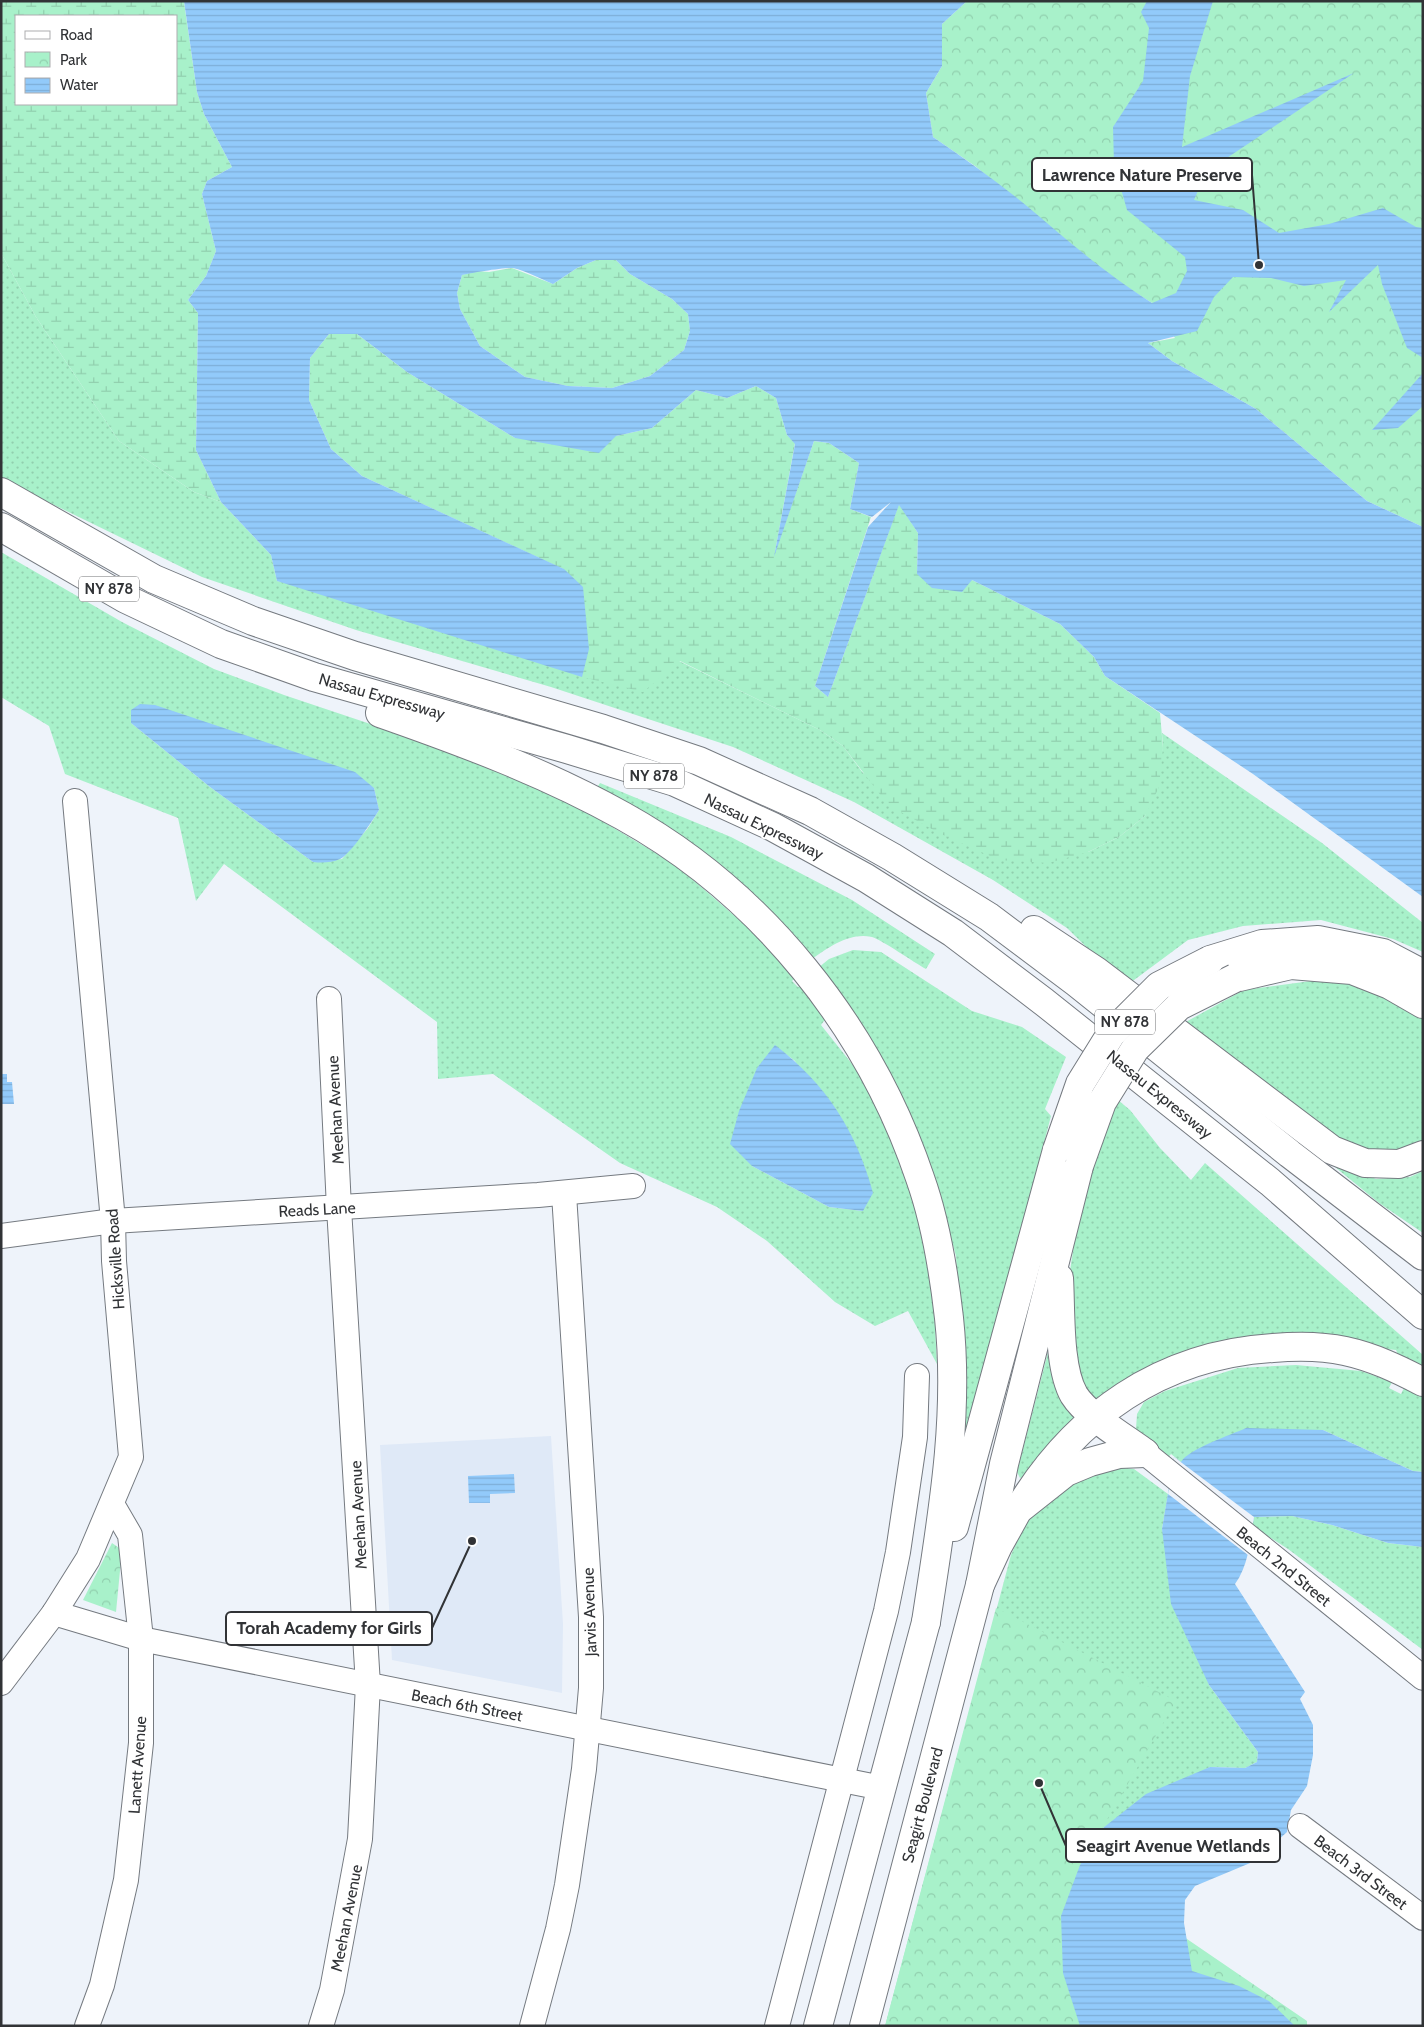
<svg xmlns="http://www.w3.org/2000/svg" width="1424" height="2027" viewBox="0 0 1424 2027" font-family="Cabin,sans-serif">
	<defs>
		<pattern id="grass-dots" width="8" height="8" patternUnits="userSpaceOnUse" patternTransform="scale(1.25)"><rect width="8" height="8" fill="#a8f1ca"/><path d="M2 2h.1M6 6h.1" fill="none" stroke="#91cfae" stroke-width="1.8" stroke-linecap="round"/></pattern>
		<pattern id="wetland-marsh" width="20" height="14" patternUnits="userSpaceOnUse" patternTransform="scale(1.25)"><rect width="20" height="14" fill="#a8f1ca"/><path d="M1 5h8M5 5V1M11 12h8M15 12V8" fill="none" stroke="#91cfae"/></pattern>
		<pattern id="park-crowns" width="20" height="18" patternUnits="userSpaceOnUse" patternTransform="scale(1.25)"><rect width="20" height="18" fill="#a8f1ca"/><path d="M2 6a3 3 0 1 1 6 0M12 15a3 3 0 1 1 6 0" fill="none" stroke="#91cfae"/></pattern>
		<pattern id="water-rules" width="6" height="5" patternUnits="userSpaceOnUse" patternTransform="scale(1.25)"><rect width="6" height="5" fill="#92cafa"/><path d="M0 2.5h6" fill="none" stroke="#7eaed7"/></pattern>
	</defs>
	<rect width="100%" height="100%" fill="#eef3fa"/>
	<polygon fill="#dfe9f7" points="551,1436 563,1624 562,1693 392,1660 380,1445"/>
	<g fill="url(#grass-dots)" fill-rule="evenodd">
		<polygon points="1,253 36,317 119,441 194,492 221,502 271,555 277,581 679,661 820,730 843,746 863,773 1088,852 1119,837 1145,816 1163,748 1162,733 1322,843 1423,923 1423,952 1393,939 1321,920 1243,926 1188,940 1126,986 1067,928 993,880 854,802 733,747 551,687 356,630 202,577 9,483 1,478"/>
		<path d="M1 552 122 622 214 669 284 695 436 746 575 805 676 865 752 931 795 978 792 981 798 987 802 985 827 1017 821 1025 860 1074 885 1124 920 1220 934 1308 937 1364 908 1311 875 1326 835 1302 767 1241 717 1207 620 1163 493 1074 438 1079 437 1022 224 864 196 901 178 818 65 774 49 726 1 697ZM131 723 374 788 379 810 368 828 342 859 313 862 210 787ZM775 1046 795 1061 863 1211 829 1207 752 1166Z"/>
		<path d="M600 783 731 837 852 900 935 954 926 969C915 963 882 940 872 937 850 932 829 947 812 959L765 907 728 872 596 789Z"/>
		<polygon points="853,950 881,952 972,1011 1022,1027 1066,1057 1045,1109 1051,1116 968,1433 964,1431 956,1256 935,1181 900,1095 818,968 829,959"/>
		<polygon points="1326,979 1380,990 1423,1016 1423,1143 1378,1157 1332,1142 1182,1024 1244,990"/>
		<polygon points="1118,1100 1130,1110 1160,1148 1191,1180 1205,1163 1423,1355 1423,1371 1402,1363 1396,1350 1295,1341 1096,1404 1080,1390 1073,1333 1069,1277 1074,1245 1103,1129"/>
		<polygon points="1324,1158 1376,1179 1410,1177 1423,1171 1423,1233 1379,1203"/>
		<polygon points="1054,1329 1083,1415 1026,1476 1020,1478 1017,1472"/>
		<polygon points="1296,1365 1361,1371 1392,1382 1389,1388 1401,1394 1405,1386 1423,1395 1423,1472 1413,1471 1323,1430 1181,1462 1171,1454 1167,1459 1145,1441 1136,1429 1137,1414 1144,1402 1165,1391 1238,1368"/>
		<polygon points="1104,1465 1134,1469 1168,1494 1162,1529 1209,1685 1258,1752 1257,1762 1245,1768 1210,1767 1103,1828 1080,1865 885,2026 1011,1555 1024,1526 1049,1495"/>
		<polygon points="1292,1516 1332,1525 1388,1543 1423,1547 1423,1650 1288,1549 1252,1526 1254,1517"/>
	</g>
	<g fill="url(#wetland-marsh)" fill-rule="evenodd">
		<path d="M1 1 184 2 197 92 204 114 232 167 207 181 202 194 216 251 206 276 188 300 198 313 196 450 221 502 194 492 119 441 36 317 1 253ZM16 16H176V104H16Z"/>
		<polygon points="596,260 616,260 630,274 672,299 688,314 690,331 684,350 650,376 612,388 568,386 525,377 480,346 460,309 457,293 462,275 477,271 489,272 512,268 553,284 577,268"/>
		<polygon points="329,334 357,334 407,372 515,438 616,436 652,428 696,390 727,398 756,386 776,398 787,435 795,443 775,552 814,441 829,443 859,463 850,509 871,517 815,686 828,697 899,504 918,533 917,574 972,580 1060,624 1094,657 1105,676 1160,713 1163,748 1159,787 1145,816 1119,837 1088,852 1048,863 999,860 941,834 888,805 843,746 820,730 680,661 643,692 582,677 589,649 563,569 362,476 331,449 309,400 310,358"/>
	</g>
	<g fill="url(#park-crowns)">
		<polygon points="967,1 1423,1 1423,527 1367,501 1256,409 1172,361 1148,343 1175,338 1152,303 1114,279 975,166 933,137 926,93 942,66 942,24"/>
		<polygon points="112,1543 122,1550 116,1612 83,1600"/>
		<polygon points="996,1608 1176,1701 1080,1866 1307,2021 1307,2026 885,2026"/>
	</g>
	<g fill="url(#water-rules)" fill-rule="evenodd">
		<path d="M184 1H967L942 24V66L926 93 933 137C968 161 1002 185 1034 212 1074 246 1108 275 1152 303L1176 293 1187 271 1185 257 1127 210 1114 164 1113 127 1143 81 1149 28 1141 12 1147 1H1213L1190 76 1182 147 1354 73 1206 172 1194 200 1243 210 1279 233 1329 224 1383 208 1416 227 1423 228V358L1407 348 1382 284 1378 265 1329 312 1346 280 1304 286 1271 278 1233 277 1214 297 1197 331 1148 343 1172 361 1256 409 1367 501 1423 527V897L1253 774 1105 676 1094 657 1060 624 972 580 962 592 932 588 917 574 918 533 899 505 828 697 815 686 868 527 891 502 872 517 850 509 859 463 829 443 814 441 774 557 795 444 787 435 776 398 756 386 727 398 696 390 652 428 616 436 599 453 515 438 407 372 357 334H329L310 358 309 400 331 449 362 476 564 569 583 587 589 649 582 677 277 581 271 555 221 502 196 450 198 313 188 300 206 276 216 251 202 194 207 181 232 167 204 114 197 92ZM596 260H616L630 274 672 299 688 314 690 331 684 350 650 376 612 388 568 386 525 377 480 346 460 309 457 293 462 275C470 273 505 267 513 268 526 271 541 279 553 284L577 268Z"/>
		<polygon points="1423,373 1423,406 1398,428 1372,430"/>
		<path d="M140 704 155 705 355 772 374 788 379 810C373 820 350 855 340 859 331 863 322 863 313 862L210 787 131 723V710Z"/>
		<path d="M775 1045C827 1085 856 1131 873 1193L863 1211 829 1207 752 1166 730 1144 739 1111 757 1068Z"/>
		<polygon points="1,1074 7,1074 7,1082 12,1082 14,1104 2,1104"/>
		<path d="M1246 1428 1323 1430 1413 1471 1423 1472V1547L1388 1543 1332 1525 1292 1516 1254 1517C1250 1540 1249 1565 1235 1584L1305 1692 1300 1699 1313 1725V1755L1307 1786 1291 1810 1287 1832 1255 1861 1195 1886 1185 1900 1184 1923 1192 1971 1239 1986 1269 2001 1295 2026H1080L1063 1973 1061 1916 1080 1865 1103 1828 1146 1794 1210 1767 1245 1768 1257 1762 1258 1752 1209 1685 1171 1604 1162 1529 1174 1457 1181 1462C1188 1449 1231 1435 1246 1428Z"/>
		<polygon points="514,1474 515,1493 490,1494 490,1503 469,1503 468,1476"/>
	</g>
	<polygon fill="#eef3fa" points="1174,1457 1254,1517 1248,1555 1168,1494"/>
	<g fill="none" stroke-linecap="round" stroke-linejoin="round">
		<defs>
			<g id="street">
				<polyline points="1,1236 113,1221 538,1195 633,1186"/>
				<polyline points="1145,1453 1423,1678"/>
				<polyline points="54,1613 141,1639 882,1788"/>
				<polyline points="1,1683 54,1613 88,1559 131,1457 114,1261 113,1221 75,801"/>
				<polyline points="1300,1826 1423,1918"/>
				<polyline points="87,2026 102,1985 126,1880 141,1743 141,1639 130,1535 112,1504"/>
				<polyline points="321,2026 332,1990 360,1839 368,1685 339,1208 329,999"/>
				<polyline points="532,2026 558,1929 567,1885 584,1769 591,1688 591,1617 564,1194"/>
				<polyline points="777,2026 886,1611 898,1552 915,1437 917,1376"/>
			</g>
			<g id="primary">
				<polyline points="818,2026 926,1622"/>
				<polyline points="864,2026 980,1585 998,1546 1018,1510 1066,1472 1090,1462 1119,1454 1145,1453"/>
			</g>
			<g id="highway">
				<polyline points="1,492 154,579 253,621 355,656 603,729 699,761 810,811 892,857 989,917 1077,983 1290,1154 1423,1256"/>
				<polyline points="1,527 126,599 221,644 314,677 567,749 675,782 773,827 866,878 953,933 1044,1002 1270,1182 1423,1315"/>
				<path d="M380 713C463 742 546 773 623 816 762 893 869 1027 920 1178 935 1220 944 1274 949 1318 960 1420 941 1522 926 1622"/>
				<polyline points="1034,930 1096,971 1332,1150 1365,1163 1399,1164 1423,1155"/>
				<polyline points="1210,960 1262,944 1318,940 1383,953 1423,974"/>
				<polyline points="1235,978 1291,965 1352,970 1390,985 1423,1004"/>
				<path d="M1059 1278C1061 1310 1058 1367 1074 1395 1087 1416 1125 1438 1145 1453"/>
				<path d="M1018 1510C1075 1415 1161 1355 1273 1348 1297 1346 1322 1346 1345 1351 1373 1357 1398 1369 1423 1382"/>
				<polyline points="954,1527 1057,1150"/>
				<polyline points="980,1585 1004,1464 1079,1166"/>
			</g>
		</defs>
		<use href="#street" stroke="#757a80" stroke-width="26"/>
		<use href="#primary" stroke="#757a80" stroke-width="30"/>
		<use href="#highway" stroke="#757a80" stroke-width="30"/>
		<use href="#street" stroke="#fff" stroke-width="24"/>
		<use href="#primary" stroke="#fff" stroke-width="28"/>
		<use href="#highway" stroke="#fff" stroke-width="28"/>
		<defs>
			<g id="highway-bridge">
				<polyline points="1057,1150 1080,1084 1111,1034 1159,986 1210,960"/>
				<polyline points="1079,1166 1102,1102 1135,1049 1179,1006 1235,978"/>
			</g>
		</defs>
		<use href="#highway-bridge" stroke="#757a80" stroke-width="30" stroke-linecap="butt"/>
		<use href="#highway-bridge" stroke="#fff" stroke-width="28"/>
	</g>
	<g text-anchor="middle" stroke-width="4" stroke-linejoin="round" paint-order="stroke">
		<g fill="#fff" stroke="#6f7072" stroke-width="1">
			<rect x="79" y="576.5" width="60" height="25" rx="4"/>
			<rect x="624" y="763.5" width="60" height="25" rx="4"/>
			<rect x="1095" y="1009.5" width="60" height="25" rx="4"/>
		</g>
		<g font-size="15" font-weight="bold" fill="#313336">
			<text x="109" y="594">NY 878</text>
			<text x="654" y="781">NY 878</text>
			<text x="1125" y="1027">NY 878</text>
		</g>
		<g font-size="16" fill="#313336" stroke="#fff">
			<text transform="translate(382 696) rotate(16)" y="6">Nassau Expressway</text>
			<text transform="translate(764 826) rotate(26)" y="6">Nassau Expressway</text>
			<text transform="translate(1160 1094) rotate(39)" y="6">Nassau Expressway</text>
			<text transform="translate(335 1110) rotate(-93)" y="6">Meehan Avenue</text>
			<text transform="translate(317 1209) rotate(-3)" y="6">Reads Lane</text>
			<text transform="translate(115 1259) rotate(-94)" y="6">Hicksville Road</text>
			<text transform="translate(358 1515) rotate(-93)" y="6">Meehan Avenue</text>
			<text transform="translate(1284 1566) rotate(39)" y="6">Beach 2nd Street</text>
			<text transform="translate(589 1612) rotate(-92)" y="6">Jarvis Avenue</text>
			<text transform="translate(467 1705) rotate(11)" y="6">Beach 6th Street</text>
			<text transform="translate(137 1765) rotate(-86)" y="6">Lanett Avenue</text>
			<text transform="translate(922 1805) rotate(-75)" y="6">Seagirt Boulevard</text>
			<text transform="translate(1361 1872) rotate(37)" y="6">Beach 3rd Street</text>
			<text transform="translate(346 1918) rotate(-79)" y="6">Meehan Avenue</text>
		</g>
	</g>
	<path fill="none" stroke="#313336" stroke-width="2" d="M1259 265L1252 175M472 1541L432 1628M1039 1783L1066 1846"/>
	<g fill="#313336" stroke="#fff" stroke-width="2">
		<circle cx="1259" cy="265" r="5"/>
		<circle cx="472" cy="1541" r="5"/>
		<circle cx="1039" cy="1783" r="5"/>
	</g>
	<g fill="#fff" stroke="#313336" stroke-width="2">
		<rect x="1032" y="158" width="220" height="33" rx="5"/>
		<rect x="226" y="1612" width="206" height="33" rx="5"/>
		<rect x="1066" y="1829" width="214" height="33" rx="5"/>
	</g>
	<g font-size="18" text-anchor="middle" font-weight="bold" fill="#313336">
		<text x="1142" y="181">Lawrence Nature Preserve</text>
		<text x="329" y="1634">Torah Academy for Girls</text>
		<text x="1173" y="1852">Seagirt Avenue Wetlands</text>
	</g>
	<rect width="1424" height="2027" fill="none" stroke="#313336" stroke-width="5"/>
	<rect x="15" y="15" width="162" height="90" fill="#ffffff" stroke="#adadaf"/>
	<rect x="25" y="31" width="25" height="8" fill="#ffffff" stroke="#adadaf"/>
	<text x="60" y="40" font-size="15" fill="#313336">Road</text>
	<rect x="25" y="52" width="25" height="15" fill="url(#park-crowns)" stroke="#adadaf"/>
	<text x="60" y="65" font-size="15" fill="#313336">Park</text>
	<rect x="25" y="78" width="25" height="15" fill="url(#water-rules)" stroke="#adadaf"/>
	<text x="60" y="90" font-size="15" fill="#313336">Water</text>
</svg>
